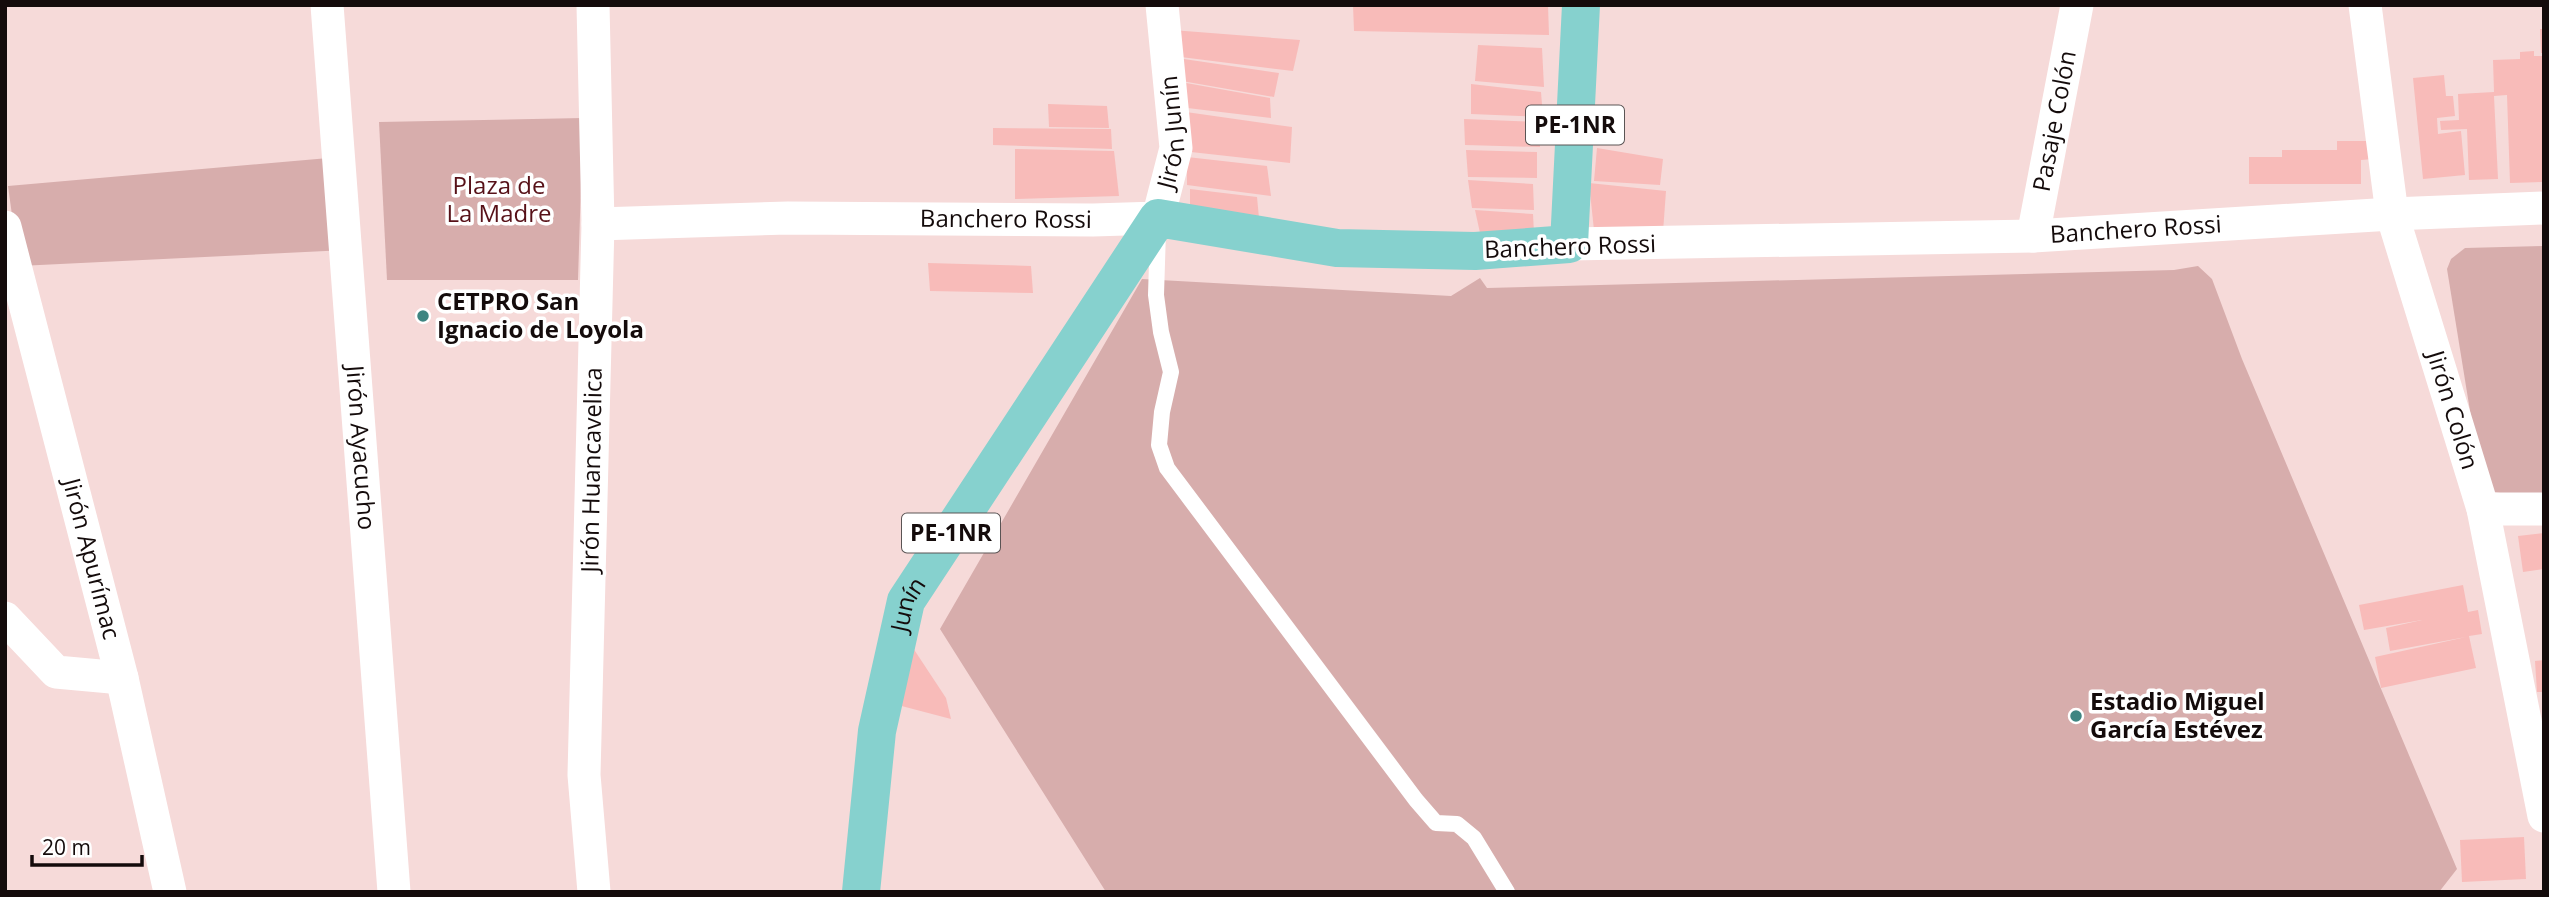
<svg xmlns="http://www.w3.org/2000/svg" width="2549" height="897" viewBox="0 0 2549 897" font-family="'Open Sans',sans-serif">
	<rect width="100%" height="100%" fill="#f6dad9"/>
	<g fill="#d7adac">
		<polygon points="583,118 578,280 387,280 379,122"/>
		<polygon points="340,157 346,250 19,266 8,186"/>
		<polygon points="2544,246 2544,498 2483,491 2447,269 2451,259 2465,248"/>
		<polygon points="2198,266 2212,279 2242,359 2457,869 2439,892 1106,892 940,629 1142,279 1451,296 1480,278 1487,288 2174,270"/>
	</g>
	<g fill="#f8bbb9">
		<polygon points="1353,5 1548,5 1549,35 1354,31"/>
		<polygon points="2540,29 2544,29 2544,53 2541,53"/>
		<polygon points="1172,30 1300,40 1293,71 1173,56"/>
		<polygon points="1478,45 1542,48 1544,87 1475,81"/>
		<polygon points="2534,51 2534,56 2544,56 2544,182 2510,183 2507,95 2494,96 2498,179 2469,180 2467,129 2441,130 2440,121 2459,120 2458,94 2494,92 2493,60 2520,59 2520,52"/>
		<polygon points="1177,58 1279,73 1274,97 1176,80"/>
		<polygon points="2444,75 2446,96 2453,96 2455,116 2437,118 2438,134 2461,131 2465,175 2423,179 2413,78"/>
		<polygon points="1175,81 1270,98 1271,118 1179,107"/>
		<polygon points="1471,84 1541,92 1543,117 1471,114"/>
		<polygon points="1048,104 1107,106 1109,128 1049,127"/>
		<polygon points="1179,111 1292,127 1290,163 1182,151"/>
		<polygon points="1464,119 1538,122 1540,147 1465,145"/>
		<polygon points="993,128 1111,129 1112,149 993,145"/>
		<polygon points="2337,141 2373,141 2373,159 2361,160 2361,184 2249,184 2249,157 2282,157 2282,150 2337,150"/>
		<polygon points="1597,148 1663,159 1660,185 1594,181"/>
		<polygon points="1015,149 1114,151 1119,196 1015,199"/>
		<polygon points="1466,150 1537,152 1537,178 1468,177"/>
		<polygon points="1187,157 1267,166 1271,196 1187,185"/>
		<polygon points="1468,180 1533,184 1534,210 1472,208"/>
		<polygon points="1589,183 1666,191 1663,232 1594,230"/>
		<polygon points="1190,189 1257,197 1259,218 1190,210"/>
		<polygon points="1475,210 1533,214 1534,233 1480,233"/>
		<polygon points="928,263 1031,266 1033,293 930,291"/>
		<polygon points="2544,533 2544,569 2523,572 2518,536"/>
		<polygon points="2463,585 2468,612 2478,610 2482,634 2469,636 2476,668 2381,688 2375,657 2466,637 2390,651 2386,628 2422,620 2364,630 2359,605"/>
		<polygon points="913,648 946,698 951,719 894,704"/>
		<polygon points="2544,660 2544,692 2537,692 2535,661"/>
		<polygon points="2524,837 2526,879 2462,882 2460,840"/>
	</g>
	<g fill="none" stroke-linecap="round" stroke-linejoin="round">
		<polyline stroke="#fff" stroke-width="16" points="1158,231 1156,295 1161,332 1171,372 1162,412 1159,445 1167,468 1416,800 1436,823 1457,824 1474,838 1507,892"/>
		<g stroke="#fff" stroke-width="33">
			<path id="s1" d="M327 5 394 892"/>
			<polyline points="593,5 598,224 584,775 594,892"/>
			<path id="s2" d="M2365 5 2392 214 2483 509 2544 816"/>
			<path id="s3" d="M598 224 788 218 1093 220 1158 218 1176 148 1162 5"/>
			<path id="s4" d="M5 227 122 678 170 892"/>
			<path id="s5" d="M2033 236 2077 5"/>
			<path id="s6" d="M1569 244 2033 236 2392 214 2544 208"/>
			<polyline points="2483,509 2544,509"/>
			<polyline points="5,618 56,672 122,678"/>
		</g>
		<path stroke="#86d1ce" stroke-width="38" id="s7" d="M861 892 877 731 906 601 1158 218 1337 248 1475 251 1569 244 1581 5"/>
	</g>
	<g fill="#3e8581" stroke="#fff" stroke-width="2.5">
		<circle cx="423" cy="316" r="7"/>
		<circle cx="2076" cy="716" r="7"/>
	</g>
	<g text-anchor="middle" stroke-width="7" stroke-linejoin="round" paint-order="stroke">
		<g fill="#fff" stroke="#5a5454" stroke-width="2">
			<rect x="1526" y="105.5" width="98" height="39" rx="5"/>
			<rect x="902" y="513.5" width="98" height="39" rx="5"/>
		</g>
		<g font-size="23" font-weight="bold" fill="#140b0b">
			<text x="1575" y="133">PE-1NR</text>
			<text x="951" y="541">PE-1NR</text>
		</g>
		<g font-size="24" fill="#140b0b" stroke="#fff">
			<text dy="8" stroke="none"><textPath href="#s5" startOffset="117">Pasaje Colón</textPath></text>
			<text dy="8" stroke="none"><textPath href="#s3" startOffset="648">Jirón Junín</textPath></text>
			<text dy="8" stroke="none"><textPath href="#s3" startOffset="408">Banchero Rossi</textPath></text>
			<text dy="8" stroke="none"><textPath href="#s6" startOffset="567">Banchero Rossi</textPath></text>
			<text transform="translate(1570 247) rotate(-2)" y="8">Banchero Rossi</text>
			<text dy="8" stroke="none"><textPath href="#s2" startOffset="416">Jirón Colón</textPath></text>
			<text dy="8" stroke="none"><textPath href="#s1" startOffset="444">Jirón Ayacucho</textPath></text>
			<text transform="translate(592 470) rotate(-89)" y="8">Jirón Huancavelica</text>
			<text dy="8" stroke="none"><textPath href="#s4" startOffset="343">Jirón Apurímac</textPath></text>
			<text dy="8" stroke="none"><textPath href="#s7" startOffset="292">Junín</textPath></text>
		</g>
		<g font-size="24" fill="#571118" stroke="#fff">
			<text x="499" y="194">Plaza de<tspan x="499" dy="28">La Madre</tspan></text>
		</g>
		<g font-size="24" font-weight="bold" fill="#140b0b" stroke="#fff" text-anchor="start">
			<text x="437" y="310">CETPRO San<tspan x="437" dy="28">Ignacio de Loyola</tspan></text>
			<text x="2090" y="710">Estadio Miguel<tspan x="2090" dy="28">García Estévez</tspan></text>
		</g>
	</g>
	<rect width="2549" height="897" fill="none" stroke="#140b0b" stroke-width="14"/>
	<path d="M32 855v10h110v-10" fill="none" stroke="#140b0b" stroke-width="3.5"/>
	<text x="42" y="855" font-size="21" fill="#140b0b" stroke="#ffffff" stroke-width="5" paint-order="stroke">20 m</text>
</svg>
